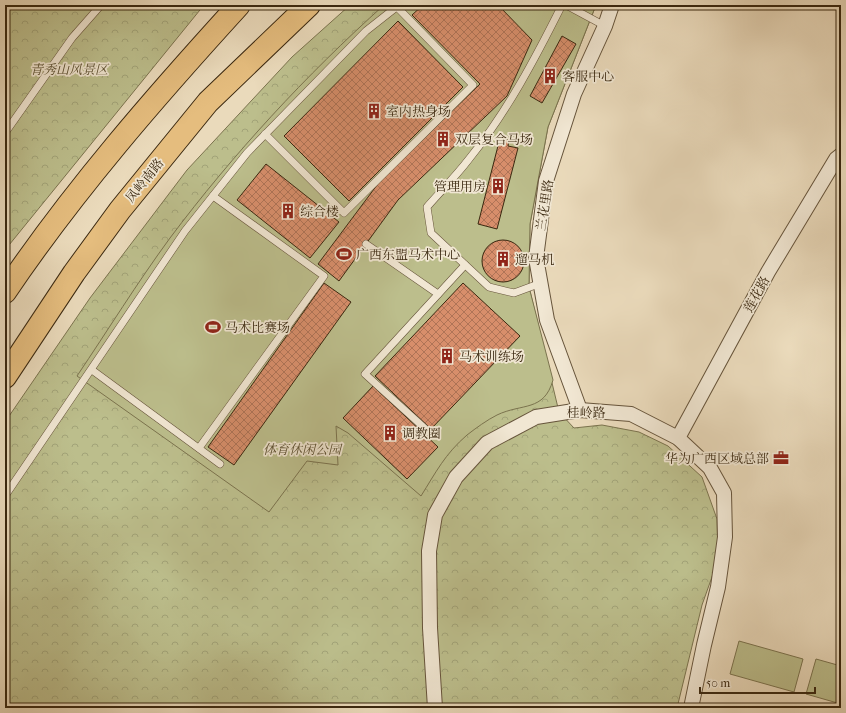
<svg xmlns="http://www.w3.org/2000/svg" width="846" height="713" viewBox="0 0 846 713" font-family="'IM FELL French Canon','Noto Serif SC',serif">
	<defs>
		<pattern id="park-crowns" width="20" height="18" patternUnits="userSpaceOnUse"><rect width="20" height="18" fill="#bcbe8c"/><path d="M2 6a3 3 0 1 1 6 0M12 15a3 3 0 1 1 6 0" fill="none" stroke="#a2a378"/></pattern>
		<pattern id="building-cross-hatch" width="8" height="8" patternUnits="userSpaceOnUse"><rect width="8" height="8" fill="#d78e6b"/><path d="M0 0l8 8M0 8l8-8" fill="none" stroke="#af7457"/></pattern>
	</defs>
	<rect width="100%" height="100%" fill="#eadabb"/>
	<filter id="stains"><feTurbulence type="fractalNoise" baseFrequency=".005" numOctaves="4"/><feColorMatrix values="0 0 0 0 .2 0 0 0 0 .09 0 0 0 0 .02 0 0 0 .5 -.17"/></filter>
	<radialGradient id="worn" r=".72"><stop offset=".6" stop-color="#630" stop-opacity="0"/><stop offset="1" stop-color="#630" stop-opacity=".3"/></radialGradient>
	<g fill="url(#park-crowns)" stroke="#7b734e">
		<polygon points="5,5 204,5 5,250"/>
		<polygon points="350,5 596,5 548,127 530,224 529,287 559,412 574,428 602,425 639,432 668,446 702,477 717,519 718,560 702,605 677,708 5,708 5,422 90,298 187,170 292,57"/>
	</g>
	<g fill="#bcbe8c" stroke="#7b734e">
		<path d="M384 5H596L548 127 530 224 529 287 553 380C544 412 522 403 497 415 487 420 476 428 467 435 445 454 436 472 421 496L348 433 336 426 338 465 307 461 269 512 77 376C108 330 137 283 170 238 233 154 306 75 384 5Z"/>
		<polygon points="739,641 803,659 794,692 730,674"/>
		<polygon points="816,659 841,666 841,704 806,694"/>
	</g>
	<g fill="url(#building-cross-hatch)" stroke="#3a2810">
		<polygon points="423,5 498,5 532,40 507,96 398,200 339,281 318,264 380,181 480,84 412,15"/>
		<polygon points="398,21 463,87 349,201 284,136"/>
		<polygon points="562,36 576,44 542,103 530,96"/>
		<polygon points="500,138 509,140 508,146 518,148 497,229 478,224"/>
		<polygon points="266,164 339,222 310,258 237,200"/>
		<circle cx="503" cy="261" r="21"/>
		<polygon points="324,283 351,302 234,465 208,447"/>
		<polygon points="463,283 520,336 431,429 375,376"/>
		<polygon points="373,386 438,447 407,479 343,418"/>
	</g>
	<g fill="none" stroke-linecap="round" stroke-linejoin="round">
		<defs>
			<g id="lane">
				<polyline points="566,5 605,26"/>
				<polyline points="5,133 72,38 101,5"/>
				<polyline points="265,134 344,213 473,85 397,7"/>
				<polyline points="366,244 438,294"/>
				<path d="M541 283 514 293 489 287 431 233 427 207C441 191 456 176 469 159 507 112 535 59 562 5"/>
				<polyline points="92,370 220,464"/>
				<polyline points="431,434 365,374 465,265"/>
				<polyline points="199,448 324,276 213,196"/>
				<polyline points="5,496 185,231 247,153 366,31 399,5"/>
			</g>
			<g id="street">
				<polyline points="580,410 547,320 536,258 546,181 574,94 605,26 612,5"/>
				<polyline points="678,438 768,272 836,159 841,155"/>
				<polyline points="435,708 430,628 429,551 435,515 456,477 487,443 536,417 580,410 631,414 678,438 710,468 724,493 725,537 718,587 704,645 691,708"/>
			</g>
			<g id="primary">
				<path d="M5 292C74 190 156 96 239 5"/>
				<polyline points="5,377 74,273 120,210 208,102 309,5"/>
			</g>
		</defs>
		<use href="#lane" stroke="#66543b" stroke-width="8"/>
		<use href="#street" stroke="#66543b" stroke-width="16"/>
		<use href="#primary" stroke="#3a2810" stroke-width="24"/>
		<use href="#lane" stroke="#f1e7d3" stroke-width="7"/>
		<use href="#street" stroke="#f1e7d3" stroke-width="14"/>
		<use href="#primary" stroke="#e5bd7e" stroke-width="22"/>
	</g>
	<defs>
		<symbol id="building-bare" viewBox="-9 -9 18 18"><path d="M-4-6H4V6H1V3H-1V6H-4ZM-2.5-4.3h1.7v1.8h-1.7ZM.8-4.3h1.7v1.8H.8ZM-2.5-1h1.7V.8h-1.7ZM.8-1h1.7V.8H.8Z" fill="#8f2418" stroke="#f1e7d3" stroke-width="2.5" paint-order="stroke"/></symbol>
		<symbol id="stadium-bare" viewBox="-9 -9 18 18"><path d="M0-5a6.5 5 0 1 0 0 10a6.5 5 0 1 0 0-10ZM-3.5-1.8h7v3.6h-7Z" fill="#8f2418" stroke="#f1e7d3" stroke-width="2.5" paint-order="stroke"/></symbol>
		<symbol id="office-bare" viewBox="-9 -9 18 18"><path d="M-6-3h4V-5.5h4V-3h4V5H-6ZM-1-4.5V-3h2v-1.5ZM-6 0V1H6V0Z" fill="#8f2418" stroke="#f1e7d3" stroke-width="2.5" paint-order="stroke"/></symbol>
	</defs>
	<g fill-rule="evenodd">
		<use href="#building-bare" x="539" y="65" width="22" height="22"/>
		<use href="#building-bare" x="363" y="100" width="22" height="22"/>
		<use href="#building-bare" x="432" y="128" width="22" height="22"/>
		<use href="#building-bare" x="487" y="175" width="22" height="22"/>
		<use href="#building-bare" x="277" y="200" width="22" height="22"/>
		<use href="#stadium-bare" x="333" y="243" width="22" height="22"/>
		<use href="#building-bare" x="492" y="248" width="22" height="22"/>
		<use href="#stadium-bare" x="202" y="316" width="22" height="22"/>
		<use href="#building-bare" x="436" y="345" width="22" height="22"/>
		<use href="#building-bare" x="379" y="422" width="22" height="22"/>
		<use href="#office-bare" x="770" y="447" width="22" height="22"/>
	</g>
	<g text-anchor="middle" stroke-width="3.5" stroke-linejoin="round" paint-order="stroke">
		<g font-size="13" font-style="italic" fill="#5a4e2f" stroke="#f1e7d3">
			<text x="69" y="74">青秀山风景区</text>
			<text x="302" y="454">体育休闲公园</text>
		</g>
		<g font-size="13" fill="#3a2810" stroke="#f1e7d3" text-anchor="start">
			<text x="562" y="81">客服中心</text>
			<text x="386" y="116">室内热身场</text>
			<text x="455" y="144">双层复合马场</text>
			<text x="486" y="191" text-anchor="end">管理用房</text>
			<text x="300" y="216">综合楼</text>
			<text x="356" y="259">广西东盟马术中心</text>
			<text x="515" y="264">遛马机</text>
			<text x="225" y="332">马术比赛场</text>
			<text x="459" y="361">马术训练场</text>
			<text x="402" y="438">调教圈</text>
			<text x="769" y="463" text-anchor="end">华为广西区域总部</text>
		</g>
		<g font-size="13" fill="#3a2810" stroke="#f1e7d3">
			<text transform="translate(144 180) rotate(-51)" y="5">凤岭南路</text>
			<text transform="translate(544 205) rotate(-81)" y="5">兰花里路</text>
			<text transform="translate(756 294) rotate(-61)" y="5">莲花路</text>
			<text transform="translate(586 412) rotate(1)" y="5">桂岭路</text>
		</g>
	</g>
	<rect width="846" height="713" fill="none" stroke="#eadabb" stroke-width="20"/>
	<rect x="6" y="6" width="834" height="701" fill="none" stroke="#3a2810" stroke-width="2"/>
	<rect x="10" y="10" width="826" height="693" fill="none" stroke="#3a2810"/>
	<path d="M700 687v6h115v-6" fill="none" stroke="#3a2810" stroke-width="2"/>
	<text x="706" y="687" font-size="12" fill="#3a2810" stroke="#f1e7d3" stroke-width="3" paint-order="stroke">50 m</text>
	<rect width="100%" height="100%" filter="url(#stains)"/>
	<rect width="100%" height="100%" fill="url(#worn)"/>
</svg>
